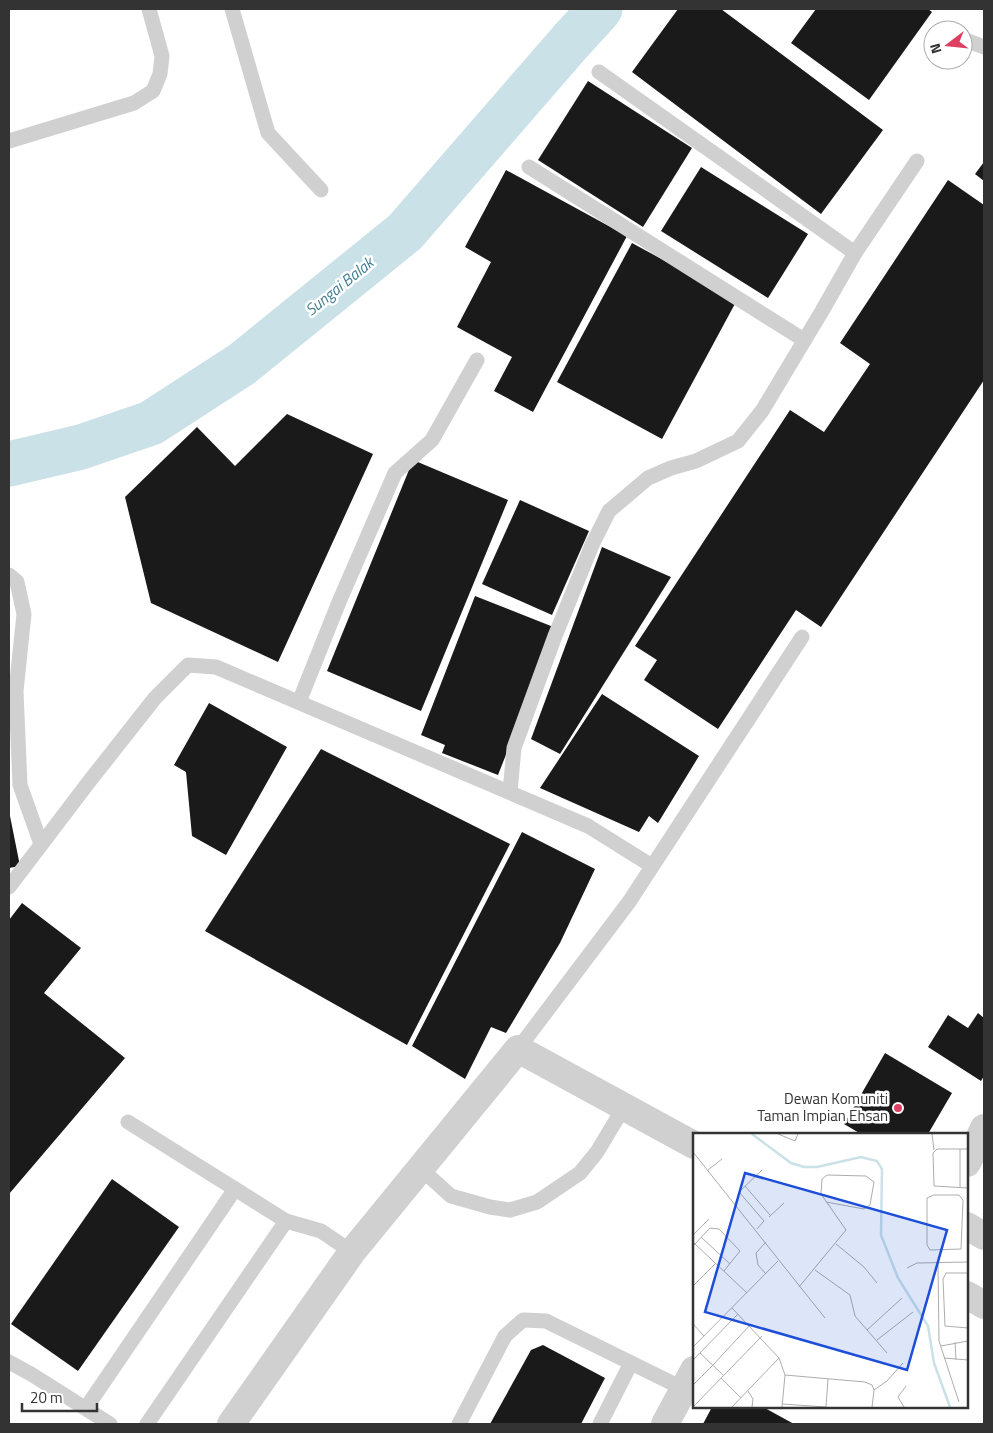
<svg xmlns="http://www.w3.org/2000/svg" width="993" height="1433" viewBox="0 0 993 1433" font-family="'Titillium Web',sans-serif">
	<rect width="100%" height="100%" fill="#fff"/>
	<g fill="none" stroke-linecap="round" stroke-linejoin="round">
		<polyline stroke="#cae1e8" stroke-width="45" points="9,464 81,447 151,423 242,364 405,232 570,42 600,9"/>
	</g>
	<g fill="#1a1a1a">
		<polygon points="678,9 721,9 883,130 821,214 632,72"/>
		<polygon points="816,9 928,9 932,12 869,100 791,43"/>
		<polygon points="588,81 692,148 643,227 538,160"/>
		<polygon points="984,162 984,181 975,174"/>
		<polygon points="701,167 808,234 768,298 661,231"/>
		<polygon points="506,170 627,236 533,412 494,391 512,357 457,327 491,262 465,247"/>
		<polygon points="948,180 984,205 984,380 821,627 796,610 718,729 644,680 657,660 635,646 790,410 824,432 870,364 840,343"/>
		<polygon points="632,243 737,300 662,439 557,382"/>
		<polygon points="287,414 373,454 278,662 151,603 125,497 197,427 235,466"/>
		<polygon points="413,460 508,500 421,711 327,671"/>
		<polygon points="520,500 589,531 552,615 482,584"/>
		<polygon points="602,547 671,577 560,754 531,739"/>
		<polygon points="475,596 556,628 498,775 442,753 445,745 421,735"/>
		<polygon points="602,694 699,756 658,823 649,816 639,832 540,788"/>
		<polygon points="209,703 287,747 226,855 192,836 186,772 174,765"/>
		<polygon points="321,749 510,844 407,1045 205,931"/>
		<polygon points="9,811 20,866 9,868"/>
		<polygon points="522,832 595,869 560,943 506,1033 491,1027 465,1079 412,1046"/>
		<polygon points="22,903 81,948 44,993 125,1058 9,1194 9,920"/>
		<polygon points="978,1013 984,1018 984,1076 981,1081 928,1047 948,1015 968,1028"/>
		<polygon points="885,1053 952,1093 928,1134 861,1134 844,1124"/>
		<polygon points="112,1179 179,1227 78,1371 11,1324"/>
		<polygon points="543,1345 605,1378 581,1424 490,1424 531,1350"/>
		<polygon points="712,1407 763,1407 794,1424 703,1424"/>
	</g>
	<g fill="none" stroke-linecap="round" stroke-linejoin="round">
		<g stroke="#d0d0d0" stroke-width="15">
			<polyline points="232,9 268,133 321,190"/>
			<polyline points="963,39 984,47"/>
			<polyline points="599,72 855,253"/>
			<polyline points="9,141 134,103 153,91 160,74 162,56 149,9"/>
			<polyline points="529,167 804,340"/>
			<polyline points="9,575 17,582 24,614 16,691 20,785 41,844"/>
			<polyline points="299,702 339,602 395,473 432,440 477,360"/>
			<polyline points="510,792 514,748 555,636 592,545 609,511 648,478 671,468 696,461 738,441 762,411 822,311 855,253 917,161"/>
			<polyline points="9,887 88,783 155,698 188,665 216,667 588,826 652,866"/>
			<polyline points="518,1049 629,902 802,637"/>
			<polyline points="128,1122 286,1221"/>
			<polyline points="420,1168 451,1196 490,1207 510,1210 537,1202 580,1173 597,1152 624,1107"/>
			<polyline points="9,1362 31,1374 110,1424"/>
			<polyline points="86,1408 235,1189"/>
			<polyline points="147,1424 286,1221 321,1231 352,1252"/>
			<polyline points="459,1424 505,1336 523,1320 546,1321 684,1389"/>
			<polyline points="600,1424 631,1363"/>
		</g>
		<g stroke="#d0d0d0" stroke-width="28">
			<polyline points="967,1163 984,1128"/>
			<polyline points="967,1226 984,1236"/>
			<polyline points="967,1295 984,1305"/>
			<polyline points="231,1424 352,1252 518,1049 694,1145"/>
			<polyline points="665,1424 694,1370"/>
		</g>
	</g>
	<circle fill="#de4061" stroke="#fff" stroke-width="2" cx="898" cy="1108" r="5"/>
	<g text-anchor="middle" stroke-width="5" stroke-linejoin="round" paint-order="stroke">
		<g font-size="15" fill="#333" stroke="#fff" text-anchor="end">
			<text x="888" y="1104">Dewan Komuniti<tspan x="888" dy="17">Taman Impian Ehsan</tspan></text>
		</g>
		<g font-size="16" font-style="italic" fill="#437e93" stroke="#fff">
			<text transform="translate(339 286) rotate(-39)" y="6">Sungai Balak</text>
		</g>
	</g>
	<g transform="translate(693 1133)">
		<rect width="275" height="275" fill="#fff"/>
		<path fill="none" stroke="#cae1e8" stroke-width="2.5" d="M59 1 98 30 111 34H124L168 24 184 28 189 36 188 102 205 145 235 193 241 230 257 274"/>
		<path fill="none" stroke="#adadad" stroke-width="1" d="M85 1 102 8 105 1M239 1 241 17M275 16H244L240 20 241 53 275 55M0 19 132 185M15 37 29 26M52 53 77 82M267 55V16M266 62 270 67 268 116 237 117 234 112V65L241 62ZM76 84 91 70M64 96 71 88 46 59 69 37M0 102 16 86M8 104 37 131M73 109 63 120 65 132 73 141M1 110 54 160M143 111 171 134 184 150M0 113 17 95 26 96 47 118 31 138M245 130 246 208 266 269M214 135 224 130 275 129M122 137 157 162 162 183 194 220M275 140H253L250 146 252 193 275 195M0 153 23 130M106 154 153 97 128 61 129 46 134 42 173 43 181 49 177 72 171 76 133 69M39 175 86 225 92 242 89 274M0 191 11 203M174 197 209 165M184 207 220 179M262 209 263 227M248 213 275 208M0 214 85 128M7 220 30 242M251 225 275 227M0 227 45 181M20 232 57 192M92 242 172 249 179 252 181 257M28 245 48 265M0 252 20 232M181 257 194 248 210 230M55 258 60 266 59 274M89 271 133 274M0 274 69 203M39 274 86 225M133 274 135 246M179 274 181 257M211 274 205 264 213 253"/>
		<path fill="#1d4ed8" fill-opacity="0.15" stroke="#1d4ed8" stroke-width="2.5" d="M52 40 254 97 214 237 12 179Z"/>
		<rect width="275" height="275" fill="none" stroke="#333" stroke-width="2.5"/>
	</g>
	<rect width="993" height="1433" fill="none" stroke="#333333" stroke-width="20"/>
	<g transform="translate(948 45) rotate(254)"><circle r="24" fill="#ffffff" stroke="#adadad"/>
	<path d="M0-4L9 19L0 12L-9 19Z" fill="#de4061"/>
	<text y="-8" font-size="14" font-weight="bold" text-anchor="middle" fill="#333333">N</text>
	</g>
	<path d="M22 1403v8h75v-8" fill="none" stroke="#333333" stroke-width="2.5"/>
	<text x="30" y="1403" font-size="15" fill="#333333" stroke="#ffffff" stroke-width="4" paint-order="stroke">20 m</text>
</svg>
